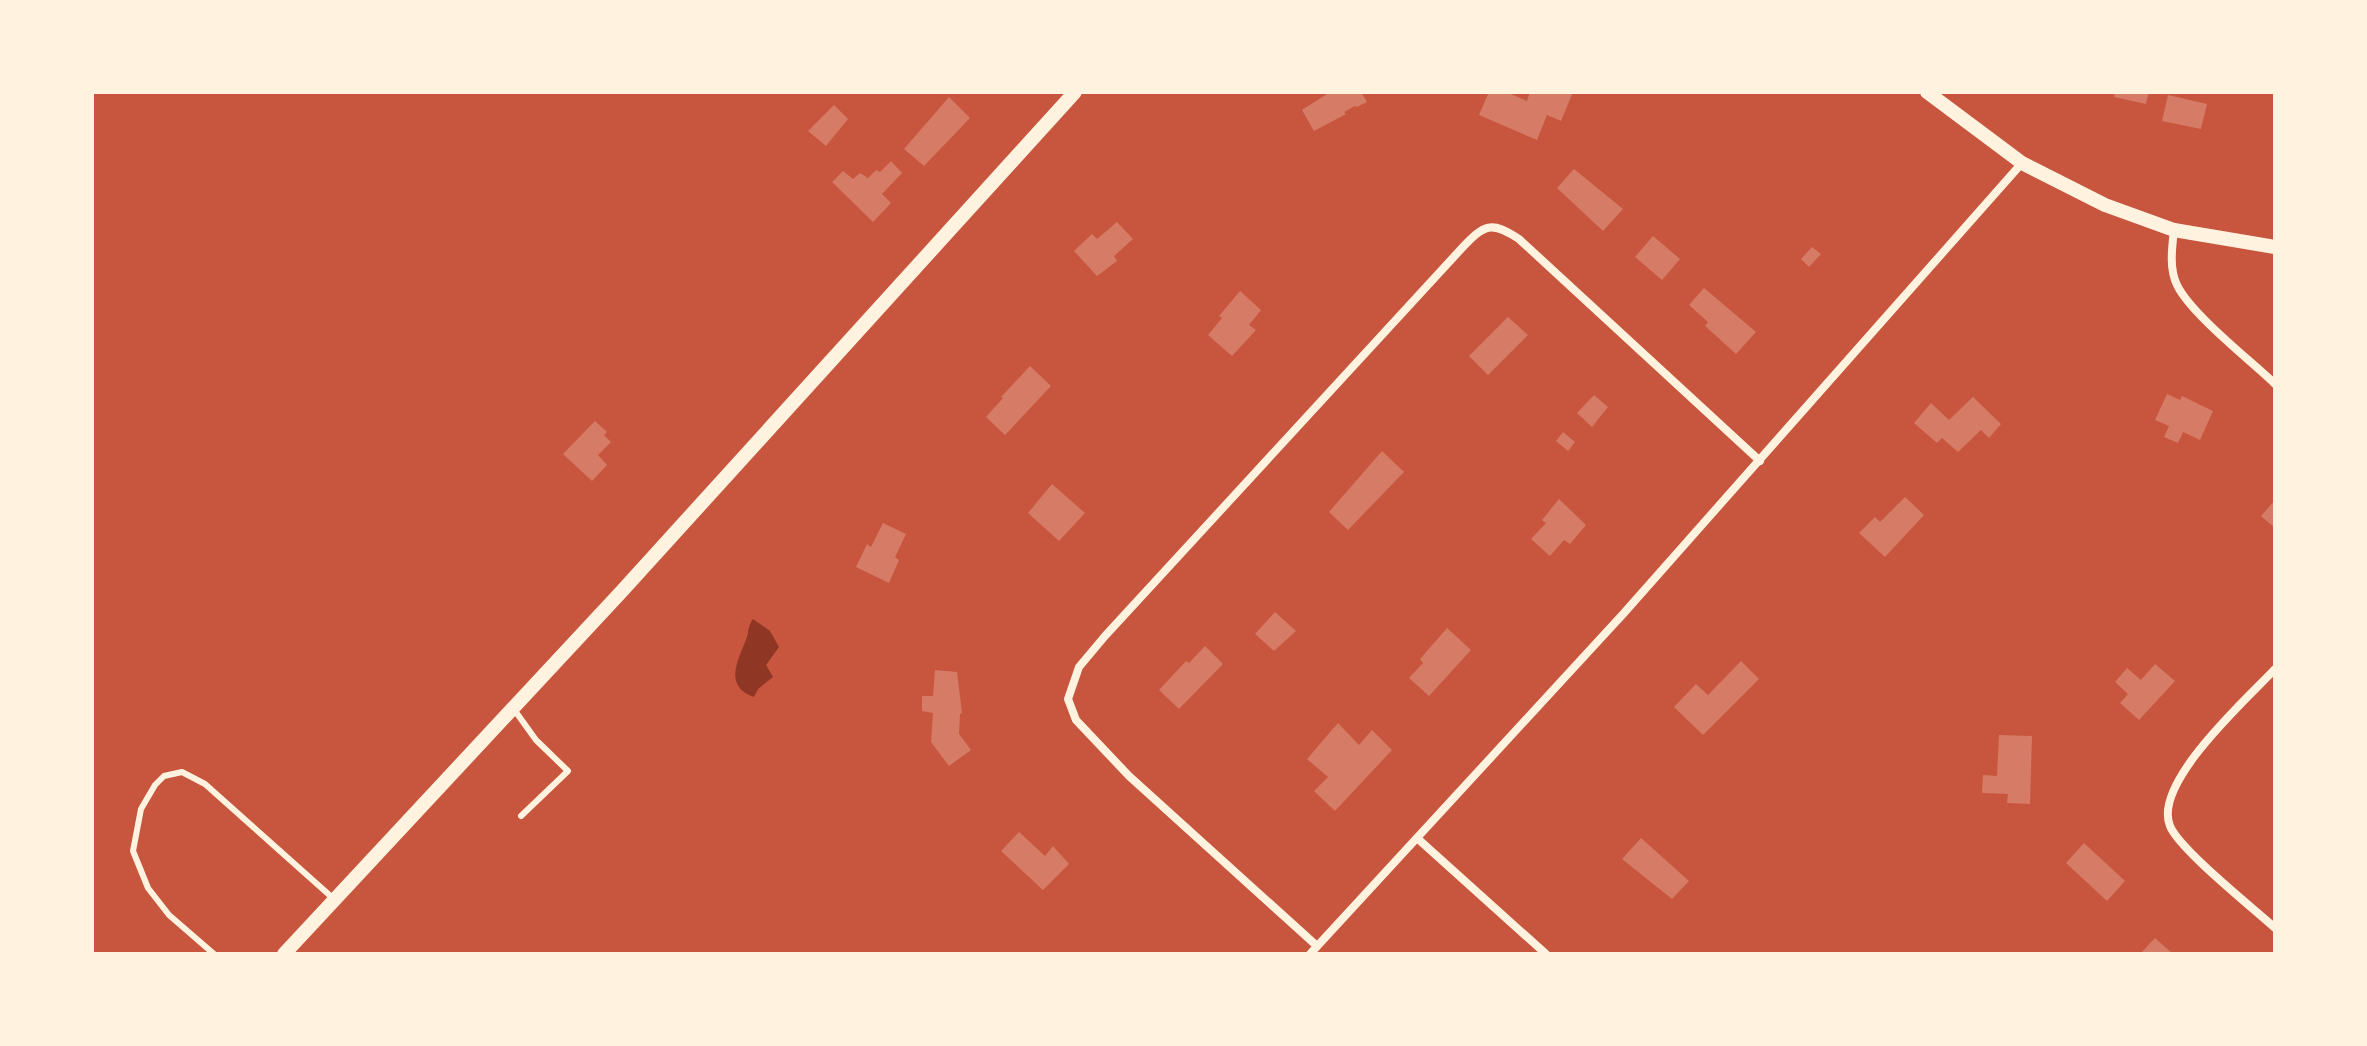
<svg xmlns="http://www.w3.org/2000/svg" width="2367" height="1046" viewBox="0 0 2367 1046" font-family="Lato,sans-serif">
	<rect width="100%" height="100%" fill="#c8553d"/>
	<path fill="#8f3625" d="M753 619 770 631 779 647 766 665 773 677 758 689 754 697C722 686 739 659 747 637 749 630 748 626 753 619Z"/>
	<g fill="#d67c66">
		<polygon points="1330,92 1361,92 1367,102 1357,107 1355,106 1344,112 1346,114 1314,131 1302,110"/>
		<polygon points="1489,92 1506,92 1527,101 1530,92 1573,92 1561,121 1547,115 1537,140 1479,115"/>
		<polygon points="2115,92 2149,92 2146,104 2114,97"/>
		<polygon points="2168,95 2207,104 2201,129 2162,121"/>
		<polygon points="949,97 970,118 924,166 904,149"/>
		<polygon points="834,105 848,119 826,146 808,131"/>
		<polygon points="891,161 902,173 882,194 891,203 873,222 832,182 843,171 853,179 860,173 868,178 876,170 880,172"/>
		<polygon points="1574,169 1623,209 1603,231 1557,188"/>
		<polygon points="1117,222 1133,239 1114,256 1117,261 1097,276 1074,251 1092,234 1097,239"/>
		<polygon points="1653,236 1680,259 1662,280 1635,257"/>
		<polygon points="1812,247 1821,254 1809,267 1801,259"/>
		<polygon points="1704,288 1756,332 1736,354 1705,326 1708,322 1689,305"/>
		<polygon points="1240,291 1261,310 1249,325 1256,330 1232,356 1208,335 1222,318 1219,316"/>
		<polygon points="1508,317 1528,335 1488,375 1469,356"/>
		<polygon points="1030,366 1051,386 1005,435 986,417 1003,398 1001,397"/>
		<polygon points="2167,394 2180,400 2182,396 2213,411 2200,440 2183,432 2178,443 2164,437 2169,426 2155,420"/>
		<polygon points="1594,395 1608,407 1592,427 1577,413"/>
		<polygon points="1973,397 2001,424 1989,438 1981,430 1958,452 1942,438 1937,443 1914,423 1931,403 1949,420"/>
		<polygon points="595,421 607,432 604,435 611,442 598,455 607,465 592,481 563,454"/>
		<polygon points="1563,432 1575,442 1568,451 1556,441"/>
		<polygon points="1382,451 1404,472 1348,530 1329,512"/>
		<polygon points="1052,484 1085,513 1059,541 1028,513"/>
		<polygon points="1905,497 1924,515 1885,557 1859,533 1875,517 1880,522"/>
		<polygon points="1559,499 1586,525 1570,544 1564,540 1550,556 1531,539 1546,523 1542,520"/>
		<polygon points="2275,500 2275,528 2261,516"/>
		<polygon points="883,523 906,534 895,557 899,560 889,583 856,567 867,544 871,547"/>
		<polygon points="1275,612 1296,631 1274,651 1255,634"/>
		<polygon points="1447,628 1471,650 1429,696 1409,678 1423,663 1420,659"/>
		<polygon points="1205,646 1223,664 1179,709 1159,690 1186,661 1189,663"/>
		<polygon points="1741,661 1759,679 1703,735 1674,707 1696,684 1708,695"/>
		<polygon points="2155,664 2175,681 2139,720 2120,703 2128,694 2115,682 2127,668 2141,680"/>
		<polygon points="935,670 957,672 962,713 960,714 959,734 971,750 949,766 931,742 933,713 922,711 922,696 933,696"/>
		<polygon points="1338,723 1359,745 1372,730 1392,750 1335,811 1314,791 1328,777 1307,759"/>
		<polygon points="1999,735 2032,736 2030,804 2007,803 2008,794 1982,793 1983,775 1997,776"/>
		<polygon points="1019,832 1045,856 1053,846 1069,864 1043,890 1001,851"/>
		<polygon points="1641,838 1689,881 1672,899 1622,859"/>
		<polygon points="2084,843 2125,881 2107,901 2066,863"/>
		<polygon points="2155,938 2173,954 2140,954"/>
	</g>
	<g fill="none" stroke-linecap="round" stroke-linejoin="round">
		<g stroke="#fff3e0" stroke-width="6">
			<polyline points="513,708 536,740 568,771 521,816"/>
			<polyline points="214,954 169,915 148,888 133,851 141,809 155,785 164,776 182,772 205,784 335,900"/>
		</g>
		<g stroke="#fff3e0" stroke-width="8">
			<path d="M2174 230C2172 247 2169 269 2177 285 2191 314 2250 360 2275 384"/>
			<path d="M2275 669C2248 698 2152 783 2170 826 2179 849 2253 908 2275 928"/>
			<polyline points="1417,838 1546,954"/>
			<path d="M1317 946 1129 776 1076 720 1068 699 1079 667 1105 636 1462 248C1484 225 1491 220 1519 239L1760 461"/>
			<polyline points="1310,954 1624,613 2022,163"/>
		</g>
		<g stroke="#fff3e0" stroke-width="14">
			<polyline points="1927,92 2022,163 2105,205 2174,230 2275,247"/>
			<polyline points="284,954 622,591 1075,92"/>
		</g>
	</g>
	<rect width="2367" height="1046" fill="none" stroke="#fff3e0" stroke-width="188"/>
</svg>
